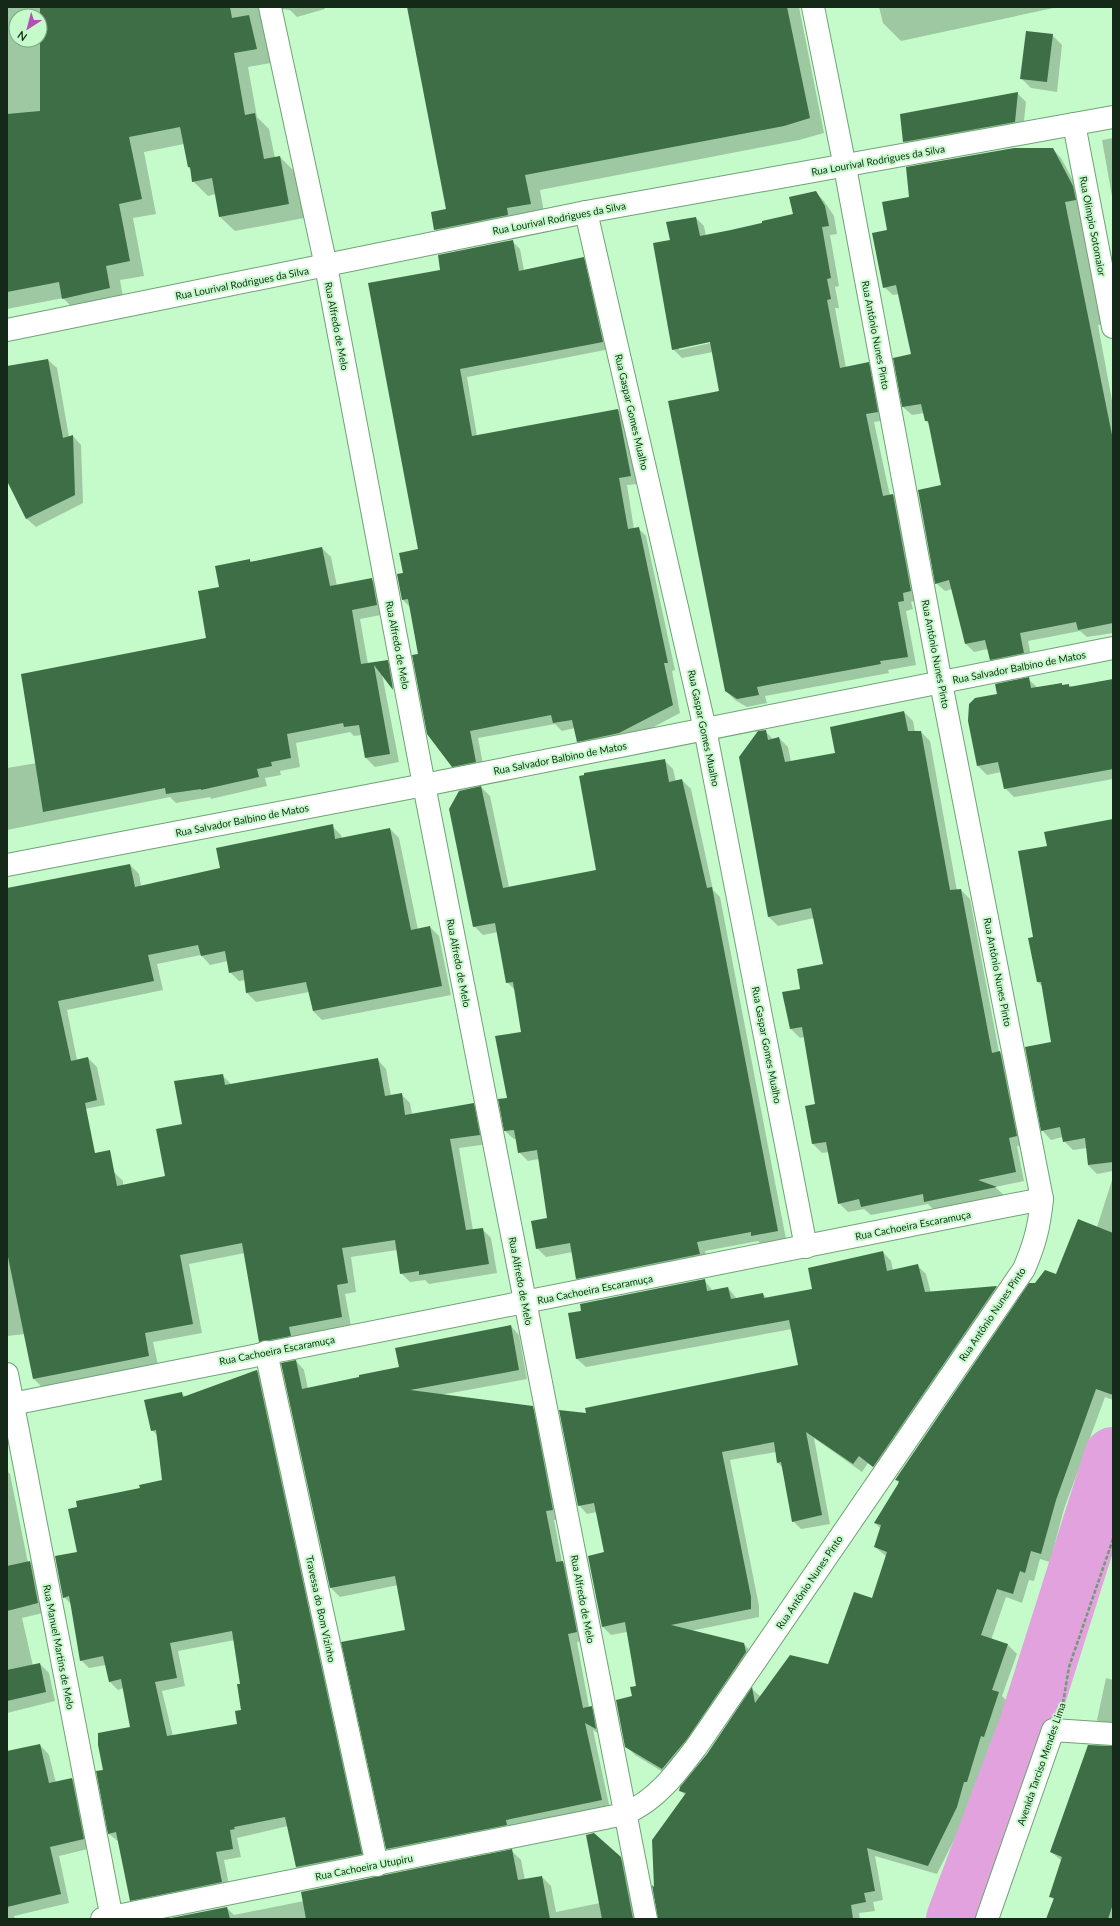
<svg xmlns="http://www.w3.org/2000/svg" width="1120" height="1926" viewBox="0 0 1120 1926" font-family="Lato,sans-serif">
	<rect width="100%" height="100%" fill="#c5fbcb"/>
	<g fill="#0003" fill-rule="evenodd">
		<path d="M7 7H324L325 9 297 17 290 10 282 9 276 13 272 24 263 27 271 63 248 67 257 117 269 129 275 158 280 157 295 172 304 218 235 231 220 217 216 194 208 196 193 181 191 170 188 167 184 144 144 152 156 214 133 218 144 276 120 280 124 303 78 313 63 298 7 309ZM16 16H40V40H16Z"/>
		<polygon points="408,7 799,7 824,133 799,140 540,190 545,218 450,244 435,230 447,210"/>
		<polygon points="879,7 1058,7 901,41 883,23"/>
		<polygon points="1052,35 1062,45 1057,92 1031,88 1021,78"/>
		<polygon points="1018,94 1026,102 1023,130 912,150 904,142"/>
		<polygon points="1113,138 1113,202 1102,140"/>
		<polygon points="1053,149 1061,158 1081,195 1106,324 1098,325 1113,406 1113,633 1087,637 1080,631 1028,641 1032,661 999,668 990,659 988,649 974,652 966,644 952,589 945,591 936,583 942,486 930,425 926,421 924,413 912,415 903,407 894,359 912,355 899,294 893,295 884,287 889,231 910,198"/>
		<path d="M815 192 824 201 834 216 837 234 830 235 839 286 835 287 839 308H835L846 368 868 363 877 372 886 420 874 422 890 496 893 495 902 504 919 599 911 602 913 609 906 611 916 665 888 670 889 673 765 696 767 703 747 707 735 700 726 691 720 392 713 352 682 358 673 349 671 241 696 218 704 226 706 236 794 215ZM715 340V342L679 350V348Z"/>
		<polygon points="512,241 520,249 524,270 583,258 591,266 610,349 467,377 477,436 618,410 626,418 638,484 627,485 634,529 638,528 646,536 675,670 672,671 680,713 627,741 586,749 578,741 575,728 562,731 555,724 478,738 484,770 461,774 453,766 419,655 411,608 403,600 398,575 404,573 419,550 441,271"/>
		<polygon points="48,360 57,368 69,437 73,436 81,445 83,503 36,527 27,519 7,479 7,368"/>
		<polygon points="322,548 331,557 337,586 372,580 381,589 386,614 360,619 368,664 387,661 396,670 401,697 382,674 399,762 375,767 366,758 362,735 354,736 350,732 296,743 300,767 280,771 281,775 265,778 267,786 211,799 210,797 176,803 170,797 7,830 7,768 37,763 207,639 220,588 250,560 252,562"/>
		<polygon points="1028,679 1038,688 1061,684 1063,686 1068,685 1113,701 1113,779 1014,797 1005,788 1001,772 987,775 978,766 999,695"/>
		<polygon points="904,712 913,721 915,732 921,732 930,741 957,891 961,890 970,899 999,1052 1009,1061 1025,1145 1017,1146 1024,1181 995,1187 1005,1196 934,1210 928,1204 871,1215 864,1209 848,1212 839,1203 829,1152 822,1153 813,1144 806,1107 816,1105 804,1037 800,1038 791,1029 801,990 825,965 814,918 778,926 769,917 740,758 765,731 774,740 779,738 788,747 791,762 836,754"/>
		<polygon points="664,760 673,769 676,782 682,780 691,789 713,890 720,897 786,1239 761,1244 758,1241 705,1251 708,1263 585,1287 577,1279 573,1252 546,1257 537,1248 548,1219 539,1159 528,1161 519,1152 517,1139 514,1139 505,1131 508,1099 523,1033 515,990 507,982 498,932 483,935 474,926 481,787 490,796 509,887 597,871"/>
		<polygon points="1113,820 1113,1171 1097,1174 1088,1165 1087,1148 1073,1150 1064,1141 1063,1137 1051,1140 1042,1130 1052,1043 1042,986 1038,982 1034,937 1049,846"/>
		<polygon points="332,826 341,835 342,839 390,829 399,838 418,930 430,927 439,936 451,995 322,1020 313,1011 309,992 256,1002 247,993 246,980 239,981 230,972 228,961 210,965 201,955 157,964 163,990 67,1010 77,1060 88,1058 97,1067 105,1105 7,1124 7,889 130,865 139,874 141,886 222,869"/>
		<polygon points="377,1059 386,1069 391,1096 401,1094 410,1103 412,1114 473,1104 482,1113 488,1144 459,1148 473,1230 482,1229 491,1238 497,1273 429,1284 425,1280 410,1282 401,1273 397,1250 351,1257 356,1292 345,1294 351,1326 269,1351 260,1342 245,1253 189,1264 202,1333 153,1342 158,1365 42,1387 33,1378 25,1334 7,1336 7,1197 114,1172 123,1181 123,1186 166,1177 183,1124 222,1075 231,1084"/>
		<polygon points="1113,1177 1113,1400 1105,1397 1064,1509 1050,1562 1040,1559 1034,1581 1029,1580 1022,1603 1006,1597 991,1640 1008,1645 1017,1654 1002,1696 1008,1702 993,1745 990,1744 976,1791 973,1790 966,1816 937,1874 875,1856 883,1900 873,1902 875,1911 859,1913 860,1919 659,1919 656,1889 685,1795 680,1790 708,1754 752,1689 761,1697 828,1665 873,1600 887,1557 875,1547 881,1529 875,1523 900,1483 896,1480 1036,1284 1057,1275 1097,1227"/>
		<polygon points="883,1252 891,1261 893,1270 918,1266 926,1274 931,1293 997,1287 1005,1295 882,1474 868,1463 862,1472 814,1438 830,1524 801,1529 793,1521 782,1467 778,1463 776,1452 730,1460 759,1606 759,1617 690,1631 744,1644 752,1653 671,1777 635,1755 626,1746 633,1697 638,1687 627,1632 611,1635 603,1627 605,1553 597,1512 587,1514 579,1505 587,1415 799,1366 792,1329 586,1367 577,1359 569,1314 704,1280 713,1291 728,1288 737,1299 763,1294 767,1299 813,1289"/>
		<polygon points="511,1326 519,1335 527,1379 440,1395 532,1407 541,1416 561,1519 554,1520 562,1562 572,1571 585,1641 577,1642 589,1707 591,1707 600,1716 604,1737 593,1730 610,1809 396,1858 387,1849 406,1631 398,1585 340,1597 331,1588 296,1361 304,1370 308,1389 360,1378 400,1367"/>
		<path d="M257 1371 265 1380 370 1862 305 1875 296 1867 288 1826 237 1838 241 1857 224 1860 230 1890 138 1901 130 1893 119 1842 109 1834 104 1770 131 1728 124 1688 118 1690 109 1681 106 1665 89 1668 81 1660 72 1605 64 1597 78 1552 141 1489 163 1481 158 1436 152 1430 181 1393 186 1397ZM235 1640 241 1684 243 1711 238 1724 173 1736 162 1691 185 1686 178 1651Z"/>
		<polygon points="7,1471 10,1474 28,1563 30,1562 39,1571 47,1612 22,1618 33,1666 40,1664 49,1673 55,1701 7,1713"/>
		<polygon points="1106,1678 1113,1680 1113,1730 1106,1729 1097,1720"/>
		<polygon points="40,1745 49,1755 56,1783 72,1779 81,1788 92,1848 59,1856 69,1903 14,1916 15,1919 7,1919 7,1752"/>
		<polygon points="1113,1746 1113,1919 1048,1919 1054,1900 1050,1896 1062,1861 1051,1852"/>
		<polygon points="512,1851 521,1860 525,1880 542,1877 551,1886 556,1912 600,1903 620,1858 630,1867 640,1919 204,1919 227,1908 234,1915 304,1901"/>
	</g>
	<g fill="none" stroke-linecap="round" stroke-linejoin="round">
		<polyline stroke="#e1a2de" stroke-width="58" points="955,1919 1027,1728 1113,1456"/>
	</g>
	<g fill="#3d6e45" fill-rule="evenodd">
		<polygon points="40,7 230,7 232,18 249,15 257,49 234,53 245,115 255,113 264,159 280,156 289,204 219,217 212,178 192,182 190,167 188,167 180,127 129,137 142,199 119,204 130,261 106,266 110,288 62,299 59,282 7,292 7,114 40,111"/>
		<polygon points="407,7 787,7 810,118 784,126 525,175 531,204 507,208 508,215 434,230 431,212 446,209"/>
		<polygon points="1026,31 1053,34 1047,82 1020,79"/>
		<polygon points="1018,92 1015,122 903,142 900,114"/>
		<polygon points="1014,148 1053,148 1073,186 1076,200 1065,202 1113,440 1113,623 1078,630 1076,622 1020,633 1024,653 990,660 985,640 965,644 949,580 935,584 918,490 941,485 928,421 925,421 921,404 902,407 893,358 911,354 896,285 883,288 872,233 887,230 882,202 909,197 906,167"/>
		<polygon points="816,191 825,206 829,226 822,227 831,278 827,279 831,299 827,300 840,368 869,362 878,412 866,414 883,496 893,494 911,591 903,593 904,601 898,602 908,657 880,661 881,664 757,687 759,695 737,699 725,691 668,401 719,391 710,342 672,350 653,243 670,240 666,222 696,217 700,236 731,230 762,223 762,221 793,214 789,197"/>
		<polygon points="513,240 519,271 584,257 603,342 460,369 472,436 618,409 631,476 619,478 628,529 639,527 668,663 664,663 673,705 619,733 577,742 572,720 553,723 551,715 470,731 476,762 452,767 427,734 412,655 418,654 408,599 402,600 397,574 403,573 399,553 418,549 368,283 440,270 438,255"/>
		<polygon points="48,359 63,438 73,435 75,495 26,519 7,481 7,366"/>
		<polygon points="322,547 330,586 372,578 377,605 352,610 361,664 388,660 393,690 374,665 390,754 365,758 359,725 344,727 343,723 287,734 291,758 271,762 272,766 257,769 259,777 201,790 201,789 166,794 165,788 43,812 21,674 206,638 198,591 219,587 215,566 250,559 250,562"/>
		<polygon points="1029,677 1031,688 1062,683 1062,685 1069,684 1069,687 1113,679 1113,769 1004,789 998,762 977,766 968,721 969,704 975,698 997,694 995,684"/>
		<polygon points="904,711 908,731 921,731 950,890 961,889 992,1053 1000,1051 1017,1136 1009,1138 1016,1172 978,1180 997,1187 924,1202 923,1194 861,1207 859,1199 838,1204 826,1142 812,1144 805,1106 815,1104 802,1027 790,1029 782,992 800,989 797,969 823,964 811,908 768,917 739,757 758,731 766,730 768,740 779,737 785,762 835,753 830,727"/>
		<polygon points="665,759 669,782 682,779 707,888 712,887 778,1231 751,1236 751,1232 697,1242 700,1254 576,1279 570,1243 536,1249 531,1221 547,1218 537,1150 518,1153 514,1130 504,1131 498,1099 507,1098 495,1036 521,1032 513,982 506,983 495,923 473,927 449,809 459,791 481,786 503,888 596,870 579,776 584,775 584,773"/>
		<polygon points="1113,819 1113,1162 1088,1165 1085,1138 1063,1142 1060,1127 1041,1131 1025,1047 1051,1042 1041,982 1037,982 1028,938 1033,937 1018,851 1047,846 1044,832"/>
		<polygon points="333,824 335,839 390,828 411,930 430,926 442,986 313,1011 306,982 246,993 243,970 229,973 225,951 201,956 198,945 148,955 154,981 58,1001 71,1061 88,1057 97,1100 85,1103 95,1153 110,1150 117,1186 165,1176 156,1129 182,1124 174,1081 223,1074 225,1085 378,1058 385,1096 402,1093 405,1115 474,1103 480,1135 450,1139 466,1230 483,1228 489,1264 419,1275 419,1271 400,1274 395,1240 342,1248 348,1283 337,1285 342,1317 289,1327 291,1336 259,1342 242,1243 180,1255 193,1324 145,1333 149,1356 33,1379 7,1252 7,888 130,864 135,887 220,868 216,848"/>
		<polygon points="1078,1219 1113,1233 1113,1395 1096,1389 1056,1500 1041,1554 1031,1551 1025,1573 1020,1571 1013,1594 997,1589 981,1635 1008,1644 992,1690 999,1692 984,1737 981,1736 967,1782 964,1782 957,1807 928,1866 867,1848 875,1891 864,1893 866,1902 851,1905 853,1919 658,1919 652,1885 654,1887 652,1840 686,1793 679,1791 680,1787 707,1754 752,1687 755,1703 790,1655 828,1664 854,1592 872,1598 887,1552 874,1547 881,1525 874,1523 898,1484 899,1481 895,1480 1029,1283 1035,1283 1045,1270 1056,1274"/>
		<polygon points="883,1251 887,1271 918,1264 925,1292 997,1286 873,1467 859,1456 853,1464 806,1432 822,1515 792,1522 781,1462 777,1463 774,1442 722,1452 751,1597 751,1609 671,1625 744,1643 746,1652 687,1739 662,1769 625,1747 616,1700 632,1696 630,1687 636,1686 625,1622 602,1627 588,1556 604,1552 594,1503 578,1506 559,1410 586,1413 585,1408 798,1365 789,1320 576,1359 568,1313 581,1311 580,1304 705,1279 707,1291 728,1287 731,1299 763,1293 764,1298 812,1289 808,1268"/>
		<polygon points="511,1325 519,1370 410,1390 533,1406 553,1510 546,1511 556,1562 563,1561 577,1632 568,1634 583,1708 592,1706 596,1729 585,1723 602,1800 506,1820 507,1825 386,1849 341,1642 405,1630 395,1576 330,1588 281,1363 296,1360 302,1389 359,1377 359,1375 399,1367 395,1348"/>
		<path d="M257 1370 362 1854 296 1867 285 1817 234 1827 235 1829 230 1830 233 1849 216 1852 222 1882 130 1901 116 1832 108 1834 96 1771 103 1770 98 1745V1733L130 1727 121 1679 109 1682 103 1656 80 1661 71 1607 69 1596 63 1598 55 1556 77 1552 68 1509 77 1507 76 1501 140 1488 139 1485 162 1480 156 1430 151 1431 144 1400 182 1392 183 1397ZM232 1631 240 1684H237L241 1710 235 1711 237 1724 167 1736 155 1682 177 1678 170 1643Z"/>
		<polygon points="30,1561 38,1603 7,1611 7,1566"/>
		<polygon points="40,1663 46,1692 7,1701 7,1670"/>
		<polygon points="40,1744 49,1783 72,1778 84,1839 50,1847 61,1894 7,1907 7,1751"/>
		<polygon points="1088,1745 1113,1746 1113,1904 1108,1919 1046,1919 1054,1898 1049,1897 1062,1857 1050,1852"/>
		<polygon points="594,1833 621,1857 633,1919 602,1919 586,1835"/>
		<polygon points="512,1849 518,1880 542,1876 550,1919 306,1919 301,1892"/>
		<polygon points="227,1907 230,1919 166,1919"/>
	</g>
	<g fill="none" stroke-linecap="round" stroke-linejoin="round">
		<defs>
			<g id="minor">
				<polyline points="270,7 326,266 424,785 646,1919"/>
				<polyline points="1074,124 1113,327"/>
				<polyline points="586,212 705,729 806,1247"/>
				<polyline points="7,330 586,212 1113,117"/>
				<polyline points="7,865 424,785 1113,648"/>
				<polyline points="266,1352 377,1865"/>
				<polyline points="7,1374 112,1919"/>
				<polyline points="7,1405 1042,1199"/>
				<path d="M102 1919 605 1818C612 1816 620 1816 626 1813 656 1801 678 1771 697 1746L1024 1269C1035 1243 1039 1228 1042 1199L941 683 845 167 813 7"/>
				<polyline points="987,1919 1053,1730 1113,1734"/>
			</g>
		</defs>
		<use href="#minor" stroke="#6fa276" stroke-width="24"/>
		<polyline stroke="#739978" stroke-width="2.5" stroke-dasharray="4 2" stroke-linecap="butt" points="1063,1703 1069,1667 1113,1539"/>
		<use href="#minor" stroke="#fff" stroke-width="22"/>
	</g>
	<g text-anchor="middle" stroke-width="4" stroke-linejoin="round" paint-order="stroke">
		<g font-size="10" fill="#152918" stroke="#c5fbcb">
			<text transform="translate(878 160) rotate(-10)" y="4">Rua Lourival Rodrigues da Silva</text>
			<text transform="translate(559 218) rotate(-11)" y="4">Rua Lourival Rodrigues da Silva</text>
			<text transform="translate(1093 226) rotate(79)" y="4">Rua Olímpio Sotomaior</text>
			<text transform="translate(242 283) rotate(-11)" y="4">Rua Lourival Rodrigues da Silva</text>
			<text transform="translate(337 326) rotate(79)" y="4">Rua Alfredo de Melo</text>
			<text transform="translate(876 335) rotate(79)" y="4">Rua Antônio Nunes Pinto</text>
			<text transform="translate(632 412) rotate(77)" y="4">Rua Gaspar Gomes Mualho</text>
			<text transform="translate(398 645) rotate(79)" y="4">Rua Alfredo de Melo</text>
			<text transform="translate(936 654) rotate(79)" y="4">Rua Antônio Nunes Pinto</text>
			<text transform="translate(1019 667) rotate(-11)" y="4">Rua Salvador Balbino de Matos</text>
			<text transform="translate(704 728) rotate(78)" y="4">Rua Gaspar Gomes Mualho</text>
			<text transform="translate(560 758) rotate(-11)" y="4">Rua Salvador Balbino de Matos</text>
			<text transform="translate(242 820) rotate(-11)" y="4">Rua Salvador Balbino de Matos</text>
			<text transform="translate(459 963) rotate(79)" y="4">Rua Alfredo de Melo</text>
			<text transform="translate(998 972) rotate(79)" y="4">Rua Antônio Nunes Pinto</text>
			<text transform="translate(767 1045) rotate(79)" y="4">Rua Gaspar Gomes Mualho</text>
			<text transform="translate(913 1225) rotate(-11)" y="4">Rua Cachoeira Escaramuça</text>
			<text transform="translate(521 1281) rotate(79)" y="4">Rua Alfredo de Melo</text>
			<text transform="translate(595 1289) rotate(-11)" y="4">Rua Cachoeira Escaramuça</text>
			<text transform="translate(992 1314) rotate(-56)" y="4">Rua Antônio Nunes Pinto</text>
			<text transform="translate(277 1350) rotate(-11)" y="4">Rua Cachoeira Escaramuça</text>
			<text transform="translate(809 1582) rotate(-56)" y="4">Rua Antônio Nunes Pinto</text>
			<text transform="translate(583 1599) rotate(79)" y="4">Rua Alfredo de Melo</text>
			<text transform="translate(321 1609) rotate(78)" y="4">Travessa do Bom Vizinho</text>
			<text transform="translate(59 1647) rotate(79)" y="4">Rua Manuel Martins de Melo</text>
			<text transform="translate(1041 1764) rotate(-71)" y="4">Avenida Tarciso Mendes Lima</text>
			<text transform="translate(364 1867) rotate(-11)" y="4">Rua Cachoeira Utupiru</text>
		</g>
	</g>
	<rect width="1120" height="1926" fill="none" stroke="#152918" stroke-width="16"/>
	<g transform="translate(28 28) rotate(216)"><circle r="19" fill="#c5fbcb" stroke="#7fa783"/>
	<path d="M0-3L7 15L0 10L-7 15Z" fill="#b44fb3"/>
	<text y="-6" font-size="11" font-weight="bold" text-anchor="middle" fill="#152918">N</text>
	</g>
</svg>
